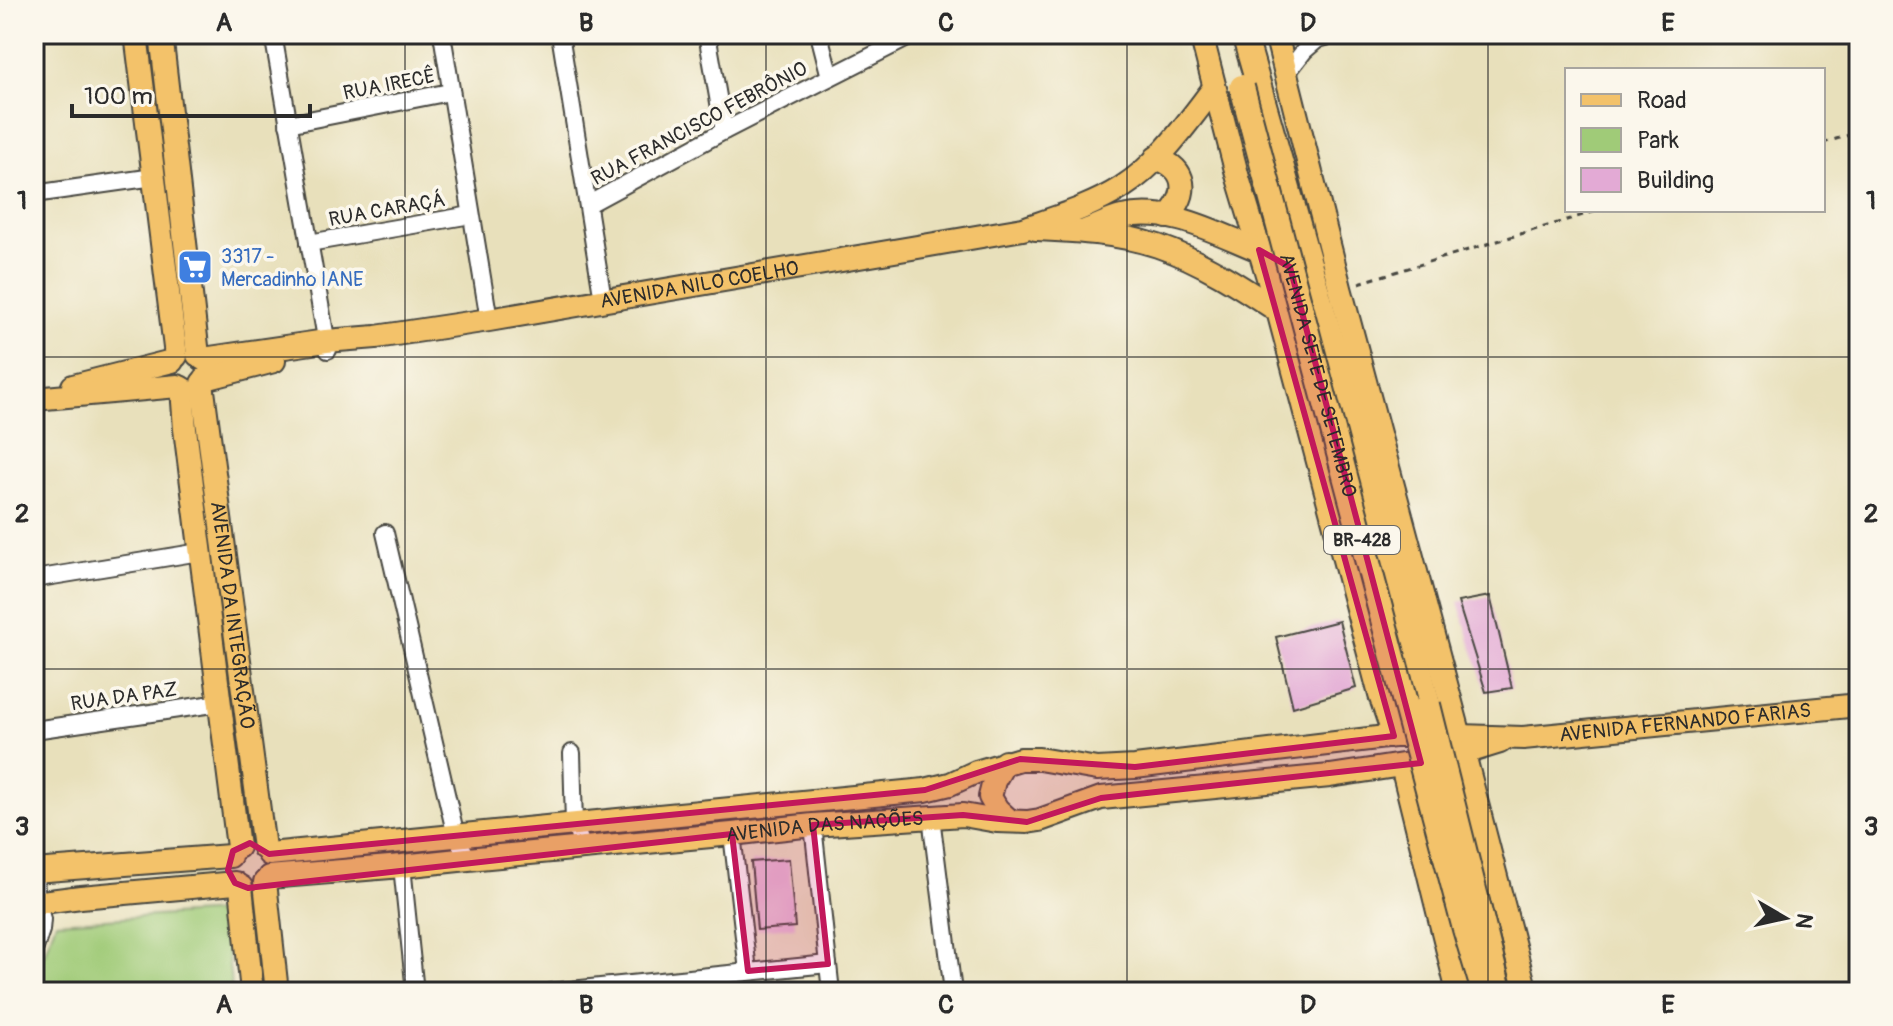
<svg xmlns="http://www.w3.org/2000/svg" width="1893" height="1026" viewBox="0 0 1893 1026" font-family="Pangolin,sans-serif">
	<rect width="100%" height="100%" fill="#fbf7ec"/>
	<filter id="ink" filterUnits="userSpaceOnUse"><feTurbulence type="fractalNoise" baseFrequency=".0125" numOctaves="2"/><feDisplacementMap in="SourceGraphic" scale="16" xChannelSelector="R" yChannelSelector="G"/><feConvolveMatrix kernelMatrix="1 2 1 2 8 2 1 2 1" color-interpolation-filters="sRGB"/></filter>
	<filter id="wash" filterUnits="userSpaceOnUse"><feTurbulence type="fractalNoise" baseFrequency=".006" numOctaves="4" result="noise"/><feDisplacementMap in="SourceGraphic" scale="32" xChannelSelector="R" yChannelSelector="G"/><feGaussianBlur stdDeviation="1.8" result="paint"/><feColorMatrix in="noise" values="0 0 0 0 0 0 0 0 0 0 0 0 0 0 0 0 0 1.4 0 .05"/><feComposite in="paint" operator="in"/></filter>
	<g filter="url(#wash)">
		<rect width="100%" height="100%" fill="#e8e0bb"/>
		<polygon fill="#a0cb78" stroke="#667b52" stroke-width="2" points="223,912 232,992 34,992 34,982 56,922"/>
		<g id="blocks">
			<g fill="#e3aad5">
				<polygon points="1490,596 1512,688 1486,692 1458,602"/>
				<polygon points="1339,621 1356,688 1293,707 1276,637"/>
				<polygon points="789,859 795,927 757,930 751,862"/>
			</g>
		</g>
	</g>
	<g filter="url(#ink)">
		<use href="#blocks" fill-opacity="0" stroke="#474641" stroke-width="2"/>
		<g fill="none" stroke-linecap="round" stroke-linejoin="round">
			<defs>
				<g id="minor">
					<polyline points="273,34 328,350"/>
					<polyline points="442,34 489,320"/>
					<polyline points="560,34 603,300"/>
					<polyline points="707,34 724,131"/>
					<polyline points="819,34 830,77"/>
					<polyline points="1290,34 1318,39 1336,34"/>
					<polyline points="1286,74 1304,51 1318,39"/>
					<polyline points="288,124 450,92"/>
					<polyline points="34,194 154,177"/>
					<polyline points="589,204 724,131 915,34"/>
					<polyline points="309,243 471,215"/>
					<polyline points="385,533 456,836 468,859"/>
					<polyline points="34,579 200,552"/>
					<polyline points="34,730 220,703"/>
					<polyline points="572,753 574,824 583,848"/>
					<polyline points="931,817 953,992"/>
					<polyline points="813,825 831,992"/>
					<polyline points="732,834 748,971"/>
					<polyline points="34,866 37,903 42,919 41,930 34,951"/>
					<polyline points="402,866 415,992"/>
					<polyline points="551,992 828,964"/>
				</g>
				<g id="major">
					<polyline points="136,34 176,356"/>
					<polyline points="161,34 198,355"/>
					<polyline points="1201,34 1238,178 1278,311 1380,695 1394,736"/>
					<polyline points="1276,34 1340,288 1460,736"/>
					<path d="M1156 158C1188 169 1190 194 1167 217"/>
					<path d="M1036 229C1077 231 1119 233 1158 246 1202 261 1240 286 1278 311"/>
					<path d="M1087 230C1098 226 1110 220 1122 217 1170 206 1216 233 1259 250"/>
					<path id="s1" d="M203 359 326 341 376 337 489 320 1023 229C1057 217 1091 207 1121 188 1159 164 1187 123 1214 88"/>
					<polyline points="205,379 274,361"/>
					<path id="s2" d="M202 383 264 848"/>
					<polyline points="73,386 172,361"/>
					<polyline points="182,388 185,429 238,847"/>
					<polyline points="34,399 178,386"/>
					<polyline points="1464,754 1526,992"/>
					<polyline points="1005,762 994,781 990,797 997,809 1010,821"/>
					<polyline points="1402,766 1458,992"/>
					<path id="s3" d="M269 854 925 790 950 784 976 772 1020 759H1039L1097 769 1135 767 1394 736H1460L1523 738 1859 705"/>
					<polyline points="34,871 230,856"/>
					<path id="s4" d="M269 877 402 866 468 859 732 834 813 825 963 815 997 821 1027 822 1040 820 1101 798 1330 776 1448 758 1500 742"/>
					<polyline points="265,882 277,992"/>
					<polyline points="241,887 252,992"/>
					<polyline points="34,903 81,897 235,883"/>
				</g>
				<g id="highway">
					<polyline points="1244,34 1378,506 1428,705"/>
					<polyline points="1259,250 1290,267"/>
				</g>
			</defs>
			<use href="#minor" stroke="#474641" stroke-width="20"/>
			<use href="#major" stroke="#474641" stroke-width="26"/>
			<use href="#highway" stroke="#474641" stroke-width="28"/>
			<g stroke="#474641" stroke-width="3" stroke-dasharray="6 6" stroke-linecap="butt">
				<polyline points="1823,143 1859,132"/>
				<polyline points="1359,283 1600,210"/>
			</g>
			<use href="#minor" stroke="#fff" stroke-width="16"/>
			<use href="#major" stroke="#f3c26a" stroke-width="22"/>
			<use href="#highway" stroke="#f3c26a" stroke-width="24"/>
			<defs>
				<g id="highway-bridge">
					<path id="s5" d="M1242 87 1465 929 1484 992"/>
					<polyline points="1428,705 1498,986"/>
				</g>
			</defs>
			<use href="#highway-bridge" stroke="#474641" stroke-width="28" stroke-linecap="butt"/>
			<use href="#highway-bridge" stroke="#f3c26a" stroke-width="24"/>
		</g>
	</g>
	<path fill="#c2185b" fill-opacity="0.2" stroke="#c2185b" stroke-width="6" stroke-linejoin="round" d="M1259 250 1290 267 1421 763 1101 798 1027 822 963 815 813 825 828 964 748 971 732 834 248 888 235 883 228 870 233 851 250 843 269 854 925 790 1020 759 1135 767 1394 736Z"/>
	<path fill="none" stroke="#2b2b2b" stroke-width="2" stroke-opacity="0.55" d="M405 34V992M766 34V992M1127 34V992M1488 34V992M34 357H1859M34 669H1859"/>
	<defs>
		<symbol id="supermarket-square" viewBox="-11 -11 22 22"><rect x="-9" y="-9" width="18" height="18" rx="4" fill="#3f7fe0" stroke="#fbf7ec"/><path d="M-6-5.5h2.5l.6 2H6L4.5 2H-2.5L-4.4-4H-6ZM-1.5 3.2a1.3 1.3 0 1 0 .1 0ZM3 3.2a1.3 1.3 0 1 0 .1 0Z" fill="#fff"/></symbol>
	</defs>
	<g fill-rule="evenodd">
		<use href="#supermarket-square" x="175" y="247" width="40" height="40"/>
	</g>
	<g text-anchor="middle" stroke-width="7" stroke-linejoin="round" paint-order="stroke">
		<rect fill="#fbf7ec" stroke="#696865" stroke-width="2" x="1324" y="526" width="76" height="28" rx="6"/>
		<g font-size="18" font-weight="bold" fill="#2b2b2b">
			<text x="1362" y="546">BR-428</text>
		</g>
		<g font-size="20" fill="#2b2b2b" stroke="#fbf7ec">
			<text transform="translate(389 84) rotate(-11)" y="7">RUA IRECÊ</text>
			<text transform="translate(699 123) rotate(-28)" y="7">RUA FRANCISCO FEBRÔNIO</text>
			<text transform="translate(387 209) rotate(-10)" y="7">RUA CARAÇÁ</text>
			<text dy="7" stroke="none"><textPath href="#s1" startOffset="502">AVENIDA NILO COELHO</textPath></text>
			<text dy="7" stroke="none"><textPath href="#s5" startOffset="298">AVENIDA SETE DE SETEMBRO</textPath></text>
			<text dy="7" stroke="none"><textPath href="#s2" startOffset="234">AVENIDA DA INTEGRAÇÃO</textPath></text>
			<text transform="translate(124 696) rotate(-8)" y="7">RUA DA PAZ</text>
			<text dy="7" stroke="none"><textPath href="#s3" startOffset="1428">AVENIDA FERNANDO FARIAS</textPath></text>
			<text dy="7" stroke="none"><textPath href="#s4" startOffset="558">AVENIDA DAS NAÇÕES</textPath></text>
		</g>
		<g font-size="20" fill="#366cbe" stroke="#fbf7ec" text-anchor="start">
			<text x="221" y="263">3317 -<tspan x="221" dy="23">Mercadinho IANE</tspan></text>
		</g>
	</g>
	<rect width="1893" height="1026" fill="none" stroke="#fbf7ec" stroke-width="88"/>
	<rect x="1565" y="68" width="260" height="144" fill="#fbf7ec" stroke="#a8a59f" stroke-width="2"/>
	<rect x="1581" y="94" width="40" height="12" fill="#f3c26a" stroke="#a8a59f" stroke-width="2"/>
	<text x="1637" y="108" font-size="24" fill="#2b2b2b">Road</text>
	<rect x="1581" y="128" width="40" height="24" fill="#a0cb78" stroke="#a8a59f" stroke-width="2"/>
	<text x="1637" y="148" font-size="24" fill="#2b2b2b">Park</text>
	<rect x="1581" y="168" width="40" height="24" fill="#e3aad5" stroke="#a8a59f" stroke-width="2"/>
	<text x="1637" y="188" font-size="24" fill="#2b2b2b">Building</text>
	<g transform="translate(1785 918) rotate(99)" stroke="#fbf7ec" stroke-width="6" paint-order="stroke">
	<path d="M0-6L14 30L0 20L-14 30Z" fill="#2b2b2b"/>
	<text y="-12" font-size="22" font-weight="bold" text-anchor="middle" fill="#2b2b2b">N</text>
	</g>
	<path d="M72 104v12h238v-12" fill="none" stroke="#2b2b2b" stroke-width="4"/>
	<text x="84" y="104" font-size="24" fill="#2b2b2b" stroke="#fbf7ec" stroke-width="6" paint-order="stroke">100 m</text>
	<rect x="44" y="44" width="1805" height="938" fill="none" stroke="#2b2b2b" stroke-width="3"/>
	<g font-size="26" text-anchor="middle" font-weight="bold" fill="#2b2b2b">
		<text x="224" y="31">A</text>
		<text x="586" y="31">B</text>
		<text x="946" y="31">C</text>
		<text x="1308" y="31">D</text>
		<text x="1668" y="31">E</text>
		<text x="22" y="209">1</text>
		<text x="1871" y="209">1</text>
		<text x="22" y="522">2</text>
		<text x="1871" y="522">2</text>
		<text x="22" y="835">3</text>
		<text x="1871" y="835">3</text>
		<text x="224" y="1013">A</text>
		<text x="586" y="1013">B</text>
		<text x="946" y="1013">C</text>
		<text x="1308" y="1013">D</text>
		<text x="1668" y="1013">E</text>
	</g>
</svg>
